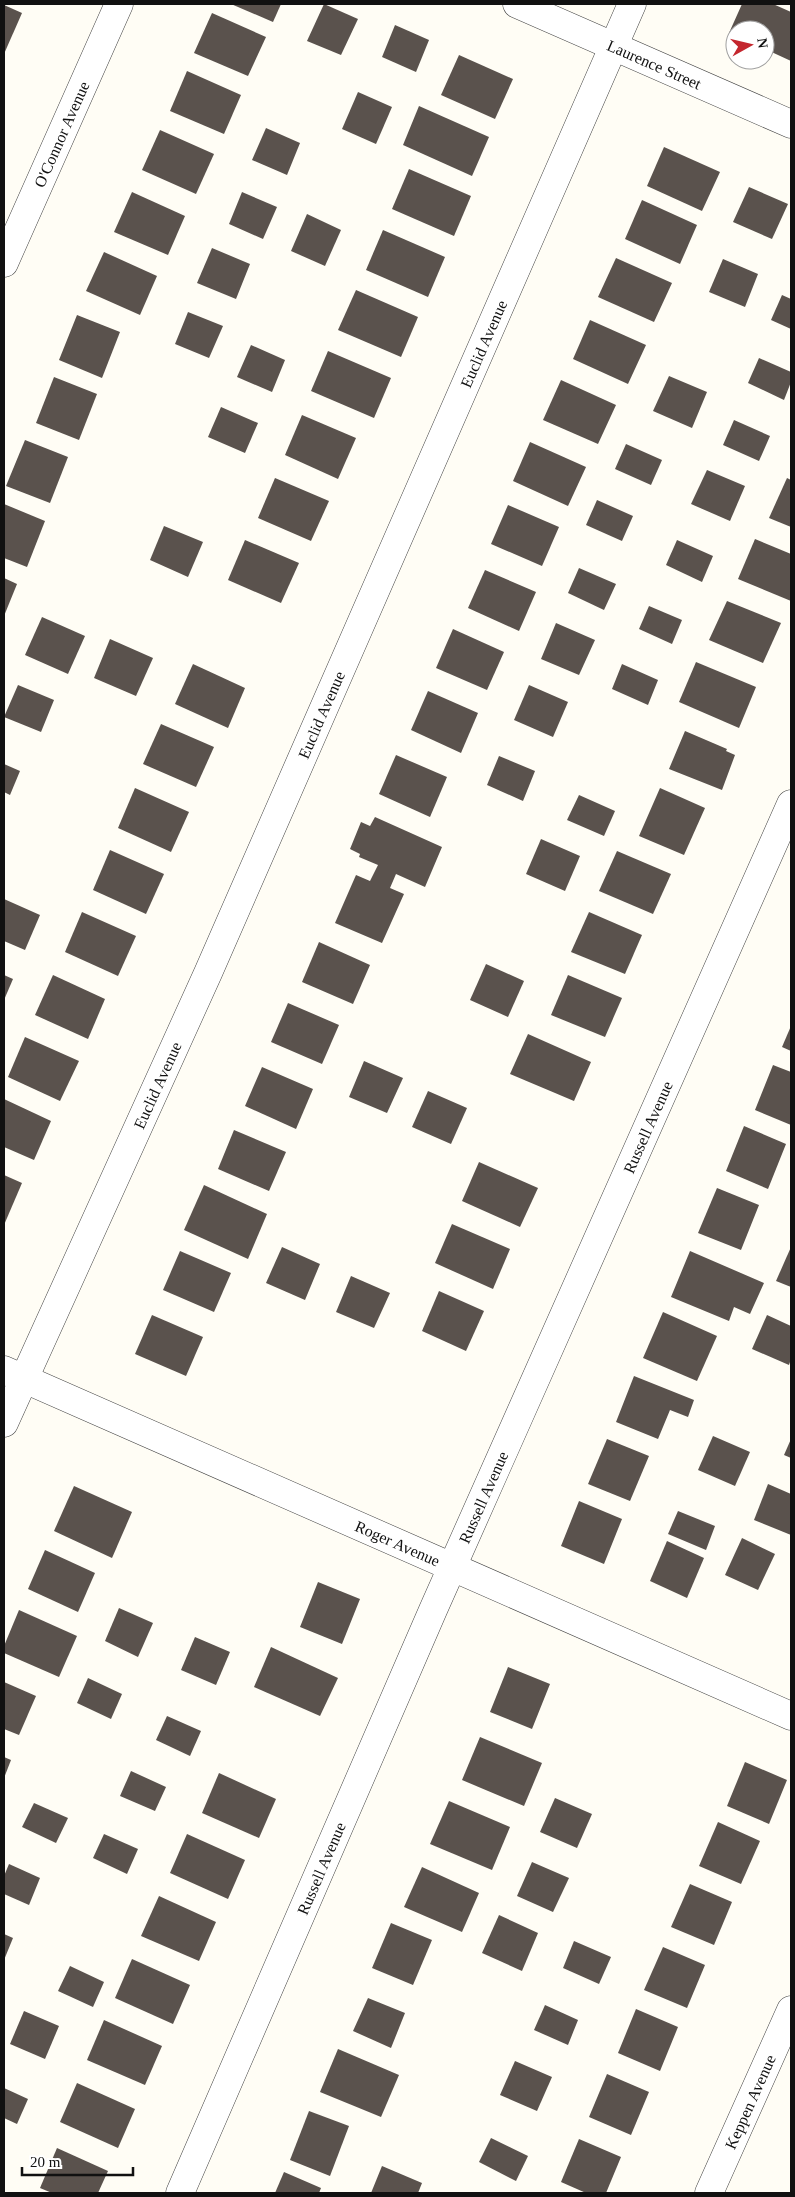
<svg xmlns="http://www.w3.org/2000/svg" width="795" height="2197" viewBox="0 0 795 2197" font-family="Georgia,serif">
	<rect width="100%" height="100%" fill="#fffdf5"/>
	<g fill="#5a524d">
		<polygon points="231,4 281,4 273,22"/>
		<polygon points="324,4 358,19 341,55 307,41"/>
		<polygon points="742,4 773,4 791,12 791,61 765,49 765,30 735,30 735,36 729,33"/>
		<polygon points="4,5 22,13 4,54"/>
		<polygon points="212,13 266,37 248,76 194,53"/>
		<polygon points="395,25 429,40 416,72 382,57"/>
		<polygon points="459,55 513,79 495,119 441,95"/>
		<polygon points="187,71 241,95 224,134 170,111"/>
		<polygon points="358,92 392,107 376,144 342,129"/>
		<polygon points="419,106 489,137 472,176 403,145"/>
		<polygon points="266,128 300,143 287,175 252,160"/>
		<polygon points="160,130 214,154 196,194 142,170"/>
		<polygon points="664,147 720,172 702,211 647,186"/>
		<polygon points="409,169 471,196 454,236 392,209"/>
		<polygon points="749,187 788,204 772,239 733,222"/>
		<polygon points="132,192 185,216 168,255 114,232"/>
		<polygon points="242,192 277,207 263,239 229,224"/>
		<polygon points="642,200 697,225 680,264 625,239"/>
		<polygon points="307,214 341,230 325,266 291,251"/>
		<polygon points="383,230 445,257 428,297 366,270"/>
		<polygon points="212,248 250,264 236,299 197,283"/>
		<polygon points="104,252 157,276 140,315 86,291"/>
		<polygon points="616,258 672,283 654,322 598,297"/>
		<polygon points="723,259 758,274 745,307 709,292"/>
		<polygon points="356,290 418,317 401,357 338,330"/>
		<polygon points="782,295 791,299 791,329 771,320"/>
		<polygon points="188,312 223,326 209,358 175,344"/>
		<polygon points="77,315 120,332 102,378 59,360"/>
		<polygon points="590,320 646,345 628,384 573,359"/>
		<polygon points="251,345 285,360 272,392 237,377"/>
		<polygon points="328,351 391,378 374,418 311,391"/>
		<polygon points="759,358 791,372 791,382 784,400 748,383"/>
		<polygon points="669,376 707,392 692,428 653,411"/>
		<polygon points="54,377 97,394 79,440 36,423"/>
		<polygon points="561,380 616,405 598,444 543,420"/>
		<polygon points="221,407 258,423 245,453 208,437"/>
		<polygon points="302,415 356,438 338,479 285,455"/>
		<polygon points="734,420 770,436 759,461 723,445"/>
		<polygon points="25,440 68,457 50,503 6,486"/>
		<polygon points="530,442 586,467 568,506 513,481"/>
		<polygon points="626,444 662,460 651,485 615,469"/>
		<polygon points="707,470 745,486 730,521 691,504"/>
		<polygon points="275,478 329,501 311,541 258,518"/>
		<polygon points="787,478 791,480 791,527 769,518"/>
		<polygon points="597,500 633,516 622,541 586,525"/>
		<polygon points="4,504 45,521 27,567 4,558"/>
		<polygon points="508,505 559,527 542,566 491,544"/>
		<polygon points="164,526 203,542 188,577 150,560"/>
		<polygon points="755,539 791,554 791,601 738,579"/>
		<polygon points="245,540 299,563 281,603 228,580"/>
		<polygon points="677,540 713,556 702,582 666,565"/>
		<polygon points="579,568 616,584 604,610 568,593"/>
		<polygon points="485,570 536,592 519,631 468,608"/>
		<polygon points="4,578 17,584 4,616"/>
		<polygon points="727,601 781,623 763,663 709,640"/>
		<polygon points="649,606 682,620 672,644 639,629"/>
		<polygon points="42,617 85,636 68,674 25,655"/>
		<polygon points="556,623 595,640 579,675 541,659"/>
		<polygon points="453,629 504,652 487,690 436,668"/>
		<polygon points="110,639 153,658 136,696 94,678"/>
		<polygon points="696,662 756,687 739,728 679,702"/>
		<polygon points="193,664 245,688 228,728 175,704"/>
		<polygon points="622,664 658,680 648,705 612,689"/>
		<polygon points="18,685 54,700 41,732 4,717"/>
		<polygon points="529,685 568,702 553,737 514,720"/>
		<polygon points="428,691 478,713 461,753 411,730"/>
		<polygon points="161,724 214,747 196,787 143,764"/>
		<polygon points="685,731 727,749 726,751 735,755 722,790 669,769"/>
		<polygon points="396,755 447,777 430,817 379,794"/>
		<polygon points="499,756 535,771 523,801 487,785"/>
		<polygon points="4,764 20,771 10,795 4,792"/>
		<polygon points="135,788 189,812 171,852 118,828"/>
		<polygon points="660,788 705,808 684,855 639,836"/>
		<polygon points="579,795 615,811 604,836 567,820"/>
		<polygon points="375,817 442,847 425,887 396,874 390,888 404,894 382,943 335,923 356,875 370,881 378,865 359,857 360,854 350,849 361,822 370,826"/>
		<polygon points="541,839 580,856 565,891 526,874"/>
		<polygon points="110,850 164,874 146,914 93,890"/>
		<polygon points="617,851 671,874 653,914 599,891"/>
		<polygon points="4,899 40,915 25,950 4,941"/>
		<polygon points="82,912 136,936 118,976 65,952"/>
		<polygon points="589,912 642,935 625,974 571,952"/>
		<polygon points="319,942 370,965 353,1004 302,982"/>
		<polygon points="486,964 524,981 508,1017 470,1000"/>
		<polygon points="4,975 13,979 4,1000"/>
		<polygon points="53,975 105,999 88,1039 35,1015"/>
		<polygon points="568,975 622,998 605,1037 551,1015"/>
		<polygon points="288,1003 339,1025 322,1064 271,1042"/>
		<polygon points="791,1026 791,1051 782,1047"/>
		<polygon points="528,1034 591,1062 574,1101 510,1074"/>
		<polygon points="25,1037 79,1061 60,1101 8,1077"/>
		<polygon points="364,1061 403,1078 387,1113 349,1097"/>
		<polygon points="773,1065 791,1072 791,1125 755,1110"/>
		<polygon points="262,1067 313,1089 296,1129 245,1106"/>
		<polygon points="428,1091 467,1108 451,1144 412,1127"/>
		<polygon points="4,1099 51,1121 34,1160 4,1147"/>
		<polygon points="744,1126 786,1144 768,1189 726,1171"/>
		<polygon points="234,1130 286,1152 269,1191 218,1169"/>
		<polygon points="479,1162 538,1188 520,1227 462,1201"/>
		<polygon points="4,1175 22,1183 4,1225"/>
		<polygon points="204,1185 267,1214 248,1259 184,1230"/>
		<polygon points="717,1188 759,1205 741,1250 698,1233"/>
		<polygon points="452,1224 510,1249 493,1289 435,1263"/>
		<polygon points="282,1247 320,1264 305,1300 266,1283"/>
		<polygon points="791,1247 791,1287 776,1281"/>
		<polygon points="180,1251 231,1273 214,1312 163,1290"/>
		<polygon points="690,1251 764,1283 750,1314 734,1307 729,1321 671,1297"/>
		<polygon points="351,1276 390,1293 374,1328 336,1312"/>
		<polygon points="439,1291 484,1311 466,1351 422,1331"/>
		<polygon points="663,1312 717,1336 697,1381 643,1358"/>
		<polygon points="152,1315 203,1337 186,1376 135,1354"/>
		<polygon points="767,1315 791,1326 791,1359 789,1365 752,1349"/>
		<polygon points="634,1376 694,1400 688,1417 670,1410 658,1439 616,1422"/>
		<polygon points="713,1436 750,1452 735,1486 698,1470"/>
		<polygon points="607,1439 649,1456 630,1501 588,1484"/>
		<polygon points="791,1439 791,1458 784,1455"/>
		<polygon points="768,1484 791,1494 791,1535 754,1520"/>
		<polygon points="74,1486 132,1512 112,1558 54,1531"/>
		<polygon points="579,1501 622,1519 604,1564 561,1546"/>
		<polygon points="678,1511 715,1526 706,1550 668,1534"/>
		<polygon points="742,1538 775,1554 758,1590 725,1575"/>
		<polygon points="667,1541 704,1558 687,1598 650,1581"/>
		<polygon points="45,1550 95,1573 78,1612 28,1589"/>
		<polygon points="318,1582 360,1599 342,1644 300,1627"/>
		<polygon points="119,1608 153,1623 138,1657 105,1641"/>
		<polygon points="19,1610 77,1636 59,1677 4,1653 4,1646"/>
		<polygon points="195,1637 230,1652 216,1685 181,1670"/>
		<polygon points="271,1647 338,1678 320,1716 254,1687"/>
		<polygon points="508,1667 550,1684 532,1729 490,1712"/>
		<polygon points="88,1678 122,1694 111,1719 77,1703"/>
		<polygon points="4,1682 36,1696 19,1735 4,1729"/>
		<polygon points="167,1716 201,1731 190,1756 156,1740"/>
		<polygon points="480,1737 542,1763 524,1806 462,1780"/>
		<polygon points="4,1757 11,1760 4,1778"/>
		<polygon points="745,1762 787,1780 769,1824 727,1806"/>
		<polygon points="131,1771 166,1787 155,1811 120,1796"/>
		<polygon points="219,1773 276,1799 259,1838 202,1813"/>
		<polygon points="555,1798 592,1814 577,1848 540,1832"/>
		<polygon points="449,1801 510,1827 492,1870 430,1844"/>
		<polygon points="34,1803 68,1818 56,1843 22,1827"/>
		<polygon points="718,1822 760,1841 741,1884 699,1866"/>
		<polygon points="104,1834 138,1849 127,1874 93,1858"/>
		<polygon points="187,1834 245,1860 228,1899 170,1873"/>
		<polygon points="532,1862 569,1878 553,1912 517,1896"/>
		<polygon points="9,1864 40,1878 29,1905 4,1894 4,1876"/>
		<polygon points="422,1867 479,1893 462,1932 404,1907"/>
		<polygon points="690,1884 732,1902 714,1945 671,1927"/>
		<polygon points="159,1896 216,1922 199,1961 141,1936"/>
		<polygon points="499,1915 538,1933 522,1971 482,1953"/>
		<polygon points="391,1923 432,1940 413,1985 372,1968"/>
		<polygon points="4,1934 13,1938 4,1960"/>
		<polygon points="574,1941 611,1957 599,1984 563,1968"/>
		<polygon points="663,1947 705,1965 687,2008 644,1990"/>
		<polygon points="132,1959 190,1985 173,2024 115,1998"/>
		<polygon points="70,1966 104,1982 93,2007 58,1991"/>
		<polygon points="368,1998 405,2013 391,2048 353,2031"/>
		<polygon points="545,2005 578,2020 568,2045 534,2030"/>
		<polygon points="636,2009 678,2027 660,2071 618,2053"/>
		<polygon points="24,2011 59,2026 45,2059 10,2044"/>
		<polygon points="104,2020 162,2046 145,2085 87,2060"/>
		<polygon points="338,2049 399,2075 381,2117 320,2092"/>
		<polygon points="515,2061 552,2077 537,2111 500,2095"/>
		<polygon points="607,2074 649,2092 631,2135 589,2117"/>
		<polygon points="77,2083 135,2109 118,2148 60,2122"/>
		<polygon points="4,2088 28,2099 17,2124 4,2118"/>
		<polygon points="309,2111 349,2126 330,2176 290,2160"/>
		<polygon points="491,2138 528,2156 516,2181 479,2162"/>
		<polygon points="579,2139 621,2157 606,2193 586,2193 561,2182"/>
		<polygon points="57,2148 108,2171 98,2193 52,2193 40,2188"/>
		<polygon points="382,2166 422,2183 418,2193 371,2193"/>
		<polygon points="284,2172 321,2188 319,2193 275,2193"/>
	</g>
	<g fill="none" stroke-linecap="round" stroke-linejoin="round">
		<defs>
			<g id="minor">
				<path id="s1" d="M517 4 791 124"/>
				<path id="s2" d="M4 263 119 4"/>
				<path id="s3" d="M4 1370 791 1716"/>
				<path id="s4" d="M4 1423 208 973 632 4"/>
				<path id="s5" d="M180 2193 433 1610 791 804"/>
				<path id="s6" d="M709 2193 791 2010"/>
			</g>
		</defs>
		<use href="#minor" stroke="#444" stroke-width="29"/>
		<use href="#minor" stroke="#fff" stroke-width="28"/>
	</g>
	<g text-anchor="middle" stroke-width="5" stroke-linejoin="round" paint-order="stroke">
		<g font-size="16" fill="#111" stroke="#fff">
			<text dy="6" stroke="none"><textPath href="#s1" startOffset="150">Laurence Street</textPath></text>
			<text dy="6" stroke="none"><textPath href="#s2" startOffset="141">O'Connor Avenue</textPath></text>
			<text dy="6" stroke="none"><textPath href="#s4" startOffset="1181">Euclid Avenue</textPath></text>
			<text dy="6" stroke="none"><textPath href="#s4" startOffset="776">Euclid Avenue</textPath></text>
			<text dy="6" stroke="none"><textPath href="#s4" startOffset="371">Euclid Avenue</textPath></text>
			<text dy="6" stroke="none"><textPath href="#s5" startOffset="1164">Russell Avenue</textPath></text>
			<text dy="6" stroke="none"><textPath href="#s5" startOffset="759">Russell Avenue</textPath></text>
			<text dy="6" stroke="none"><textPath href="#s3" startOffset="430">Roger Avenue</textPath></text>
			<text dy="6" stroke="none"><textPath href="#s5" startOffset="354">Russell Avenue</textPath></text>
			<text dy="6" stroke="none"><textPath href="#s6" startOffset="100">Keppen Avenue</textPath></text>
		</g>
	</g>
	<rect width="795" height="2197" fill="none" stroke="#111111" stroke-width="10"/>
	<g transform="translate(750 45) rotate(82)"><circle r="24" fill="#ffffff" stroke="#a0a0a0"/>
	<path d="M0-4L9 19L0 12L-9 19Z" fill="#c4262e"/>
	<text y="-8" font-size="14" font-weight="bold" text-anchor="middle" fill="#111111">N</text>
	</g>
	<path d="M22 2167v8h111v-8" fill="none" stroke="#111111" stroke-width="2.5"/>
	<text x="30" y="2167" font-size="15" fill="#111111" stroke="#ffffff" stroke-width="4" paint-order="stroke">20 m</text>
</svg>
